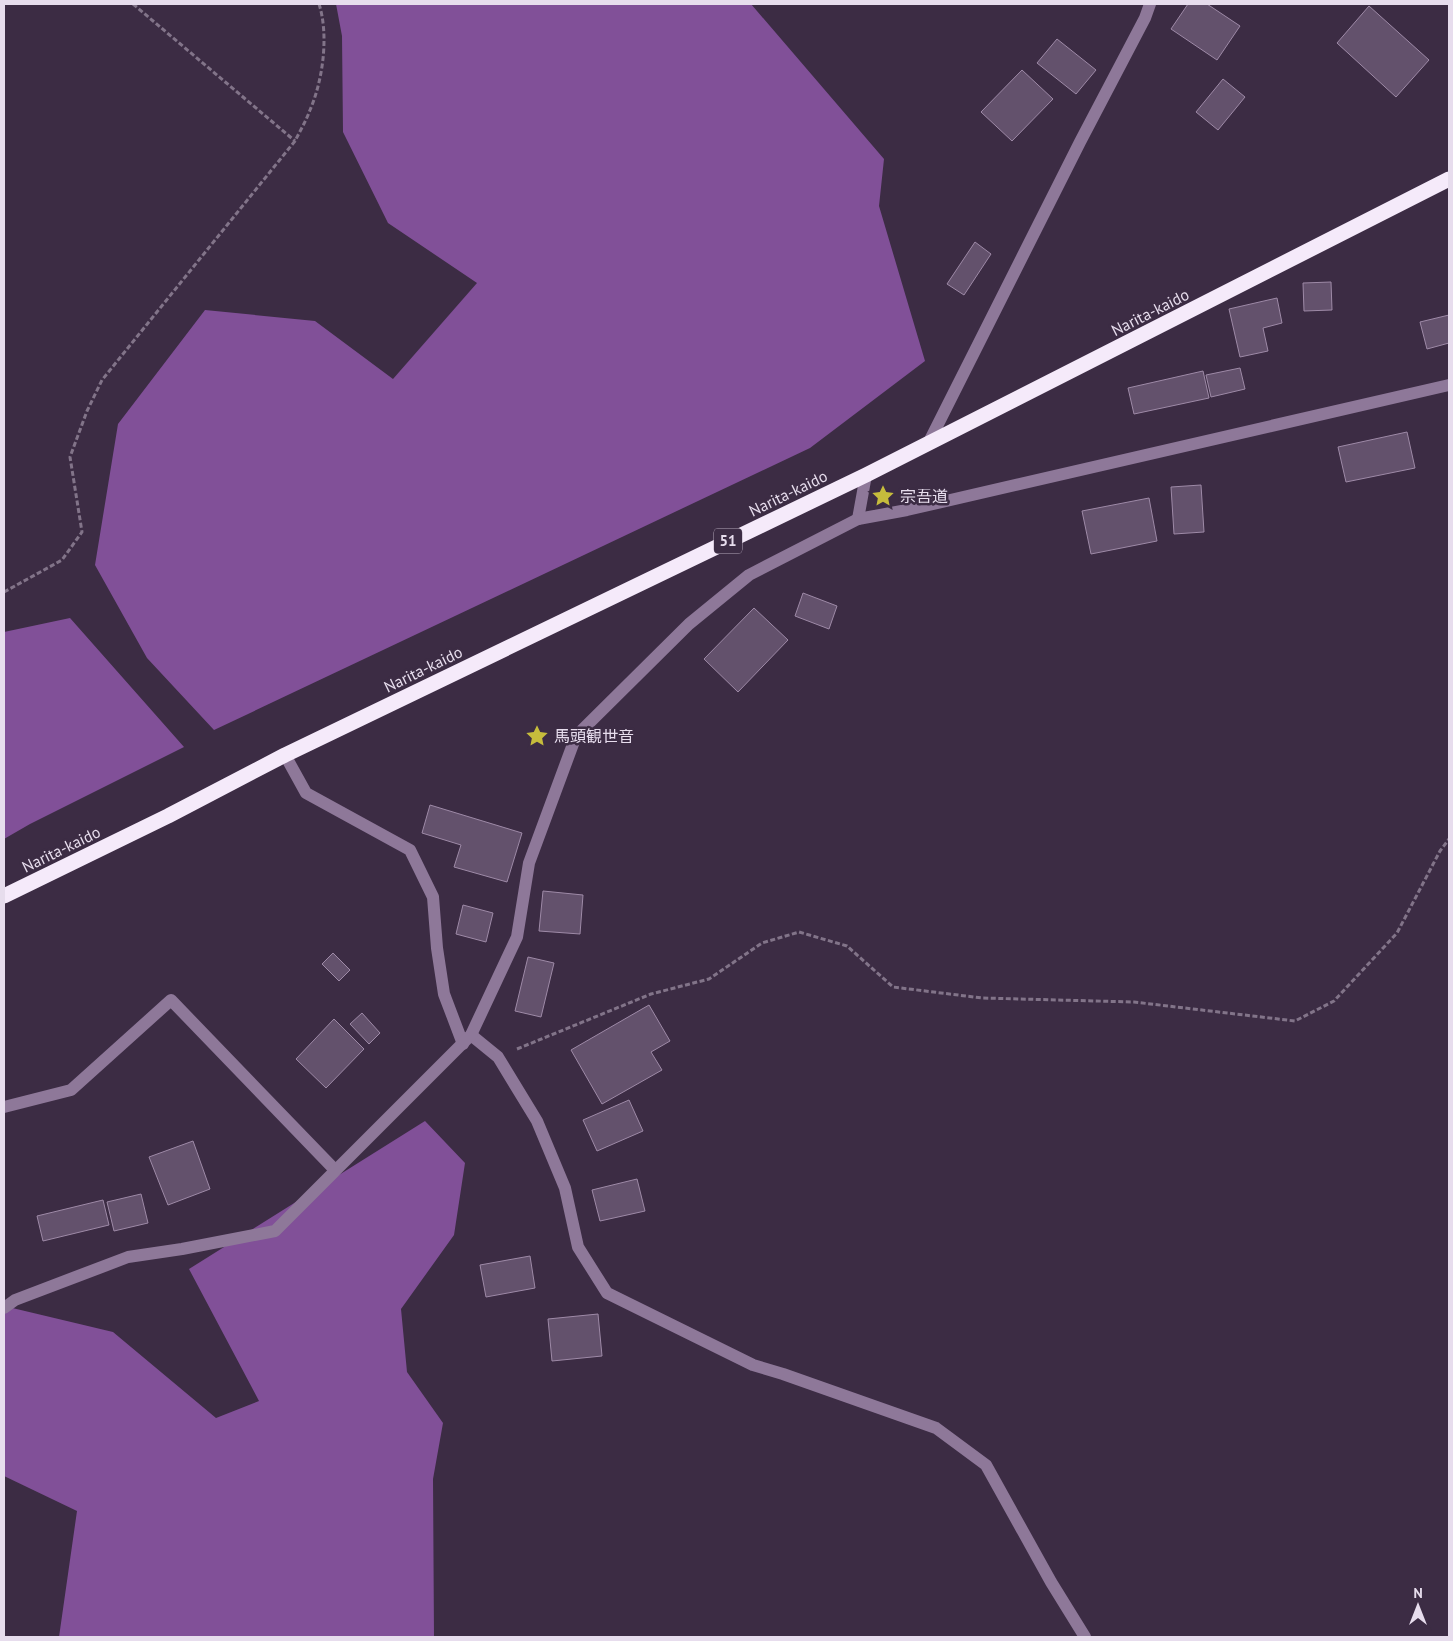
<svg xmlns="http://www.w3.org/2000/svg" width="1453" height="1641" viewBox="0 0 1453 1641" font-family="'PT Sans','Noto Sans JP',sans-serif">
	<rect width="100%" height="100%" fill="#3c2c44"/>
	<g fill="#815098">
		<polygon points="336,4 751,4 884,159 879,206 925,361 810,448 214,730 147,658 95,565 118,424 205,310 315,321 393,379 477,283 388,223 343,132 342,36"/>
		<polygon points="70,618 184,747 30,824 4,839 4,632"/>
		<polygon points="425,1121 465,1163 454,1235 401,1309 407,1372 443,1423 433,1479 434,1637 59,1637 77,1511 4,1476 4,1306 113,1332 216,1418 259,1401 189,1269"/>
	</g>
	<g fill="#63516c" stroke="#9e8aa7">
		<polygon points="1188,4 1207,4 1240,26 1217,60 1171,29"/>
		<polygon points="1369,6 1429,60 1396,97 1337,43"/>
		<polygon points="1057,39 1096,70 1076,94 1037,63"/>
		<polygon points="1022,70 1053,99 1012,141 981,112"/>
		<polygon points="1223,79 1245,97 1218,130 1196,112"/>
		<polygon points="975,242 991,254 964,295 947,284"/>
		<polygon points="1331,282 1332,310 1304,311 1303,283"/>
		<polygon points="1277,298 1282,323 1263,328 1268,351 1240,357 1229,309"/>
		<polygon points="1449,315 1449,343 1427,349 1420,322"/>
		<polygon points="1240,368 1245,389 1211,397 1206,375"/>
		<polygon points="1203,371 1209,398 1134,414 1128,388"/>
		<polygon points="1407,432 1415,468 1346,482 1338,447"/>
		<polygon points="1201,485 1204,532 1174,534 1171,487"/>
		<polygon points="1149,498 1157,541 1091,554 1082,511"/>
		<polygon points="803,593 837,606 829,629 795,616"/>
		<polygon points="754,608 788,640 738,692 704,659"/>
		<polygon points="430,805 522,833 507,882 454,867 461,845 422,833"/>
		<polygon points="543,891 583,895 580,934 539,931"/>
		<polygon points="463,905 493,913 486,942 456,934"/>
		<polygon points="333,953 350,970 339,981 322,964"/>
		<polygon points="528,957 554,963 541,1017 515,1011"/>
		<polygon points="649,1005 670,1041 651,1052 662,1070 602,1104 571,1050"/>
		<polygon points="362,1013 380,1033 369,1044 350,1024"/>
		<polygon points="334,1019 364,1049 326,1088 296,1059"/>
		<polygon points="629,1100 643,1131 597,1151 583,1120"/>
		<polygon points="193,1141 210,1189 168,1205 149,1157"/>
		<polygon points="637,1179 645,1211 600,1221 592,1190"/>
		<polygon points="141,1194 148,1223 114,1231 107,1202"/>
		<polygon points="103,1200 109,1225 43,1241 37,1216"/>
		<polygon points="530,1256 535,1288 486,1297 480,1265"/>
		<polygon points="598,1314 602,1356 552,1361 548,1319"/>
	</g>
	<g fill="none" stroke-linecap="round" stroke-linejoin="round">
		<g stroke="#827489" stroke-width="3" stroke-dasharray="5 2.5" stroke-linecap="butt">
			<polyline points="133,4 295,141"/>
			<path d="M4 592 62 560 82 532 70 457 87 411 102 380 295 141C300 131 306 121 310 110 323 80 329 35 319 4"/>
			<polyline points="517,1049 651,994 709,979 762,943 799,932 847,946 893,987 982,998 1134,1002 1295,1021 1334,1001 1397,933 1440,851 1449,839"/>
		</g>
		<g stroke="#8e7899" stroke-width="12">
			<polyline points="928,444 1080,142 1145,18 1150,4"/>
			<polyline points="858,519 866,475"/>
			<polyline points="285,755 306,793 410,850 433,897 437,948 444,994 463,1044"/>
			<polyline points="471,1035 498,1057 537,1121 565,1188 578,1247 607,1293 753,1365 783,1374 936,1428 986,1465 1051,1582 1085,1637"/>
			<polyline points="4,1107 71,1090 171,1000 335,1170"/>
			<polyline points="4,1308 15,1300 128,1257 182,1249 275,1231 471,1035 517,937 529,863 576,736 689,624 749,575 858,519 907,510 1449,385"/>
		</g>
		<polyline stroke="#f5eafa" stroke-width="15" points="4,896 168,816 285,755 866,475 1449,179"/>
	</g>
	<defs>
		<symbol id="sight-bare" viewBox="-9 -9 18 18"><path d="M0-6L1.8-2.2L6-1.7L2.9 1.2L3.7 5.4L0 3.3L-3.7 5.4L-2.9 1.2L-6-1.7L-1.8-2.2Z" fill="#c6bc3c" stroke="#3c2c44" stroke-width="2.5" paint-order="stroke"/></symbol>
	</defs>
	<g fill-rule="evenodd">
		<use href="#sight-bare" x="867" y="480" width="32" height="32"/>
		<use href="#sight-bare" x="521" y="720" width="32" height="32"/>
	</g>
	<g text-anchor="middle" stroke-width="5" stroke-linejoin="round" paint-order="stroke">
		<rect fill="#3c2c44" stroke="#b4a8ba" stroke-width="1" x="714" y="528.5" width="28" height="25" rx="4"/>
		<g font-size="15" font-weight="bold" fill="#e7dded">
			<text x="728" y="546">51</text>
		</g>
		<g font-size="16" fill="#e7dded" stroke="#3c2c44">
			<text transform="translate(1150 312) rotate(-27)" y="6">Narita-kaido</text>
			<text transform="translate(788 493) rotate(-26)" y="6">Narita-kaido</text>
			<text transform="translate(423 669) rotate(-26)" y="6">Narita-kaido</text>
			<text transform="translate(61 849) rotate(-26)" y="6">Narita-kaido</text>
		</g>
		<g font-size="16" fill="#e7dded" stroke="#3c2c44" text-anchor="start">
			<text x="900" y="502">宗吾道</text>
			<text x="554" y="742">馬頭観世音</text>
		</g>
	</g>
	<rect width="1453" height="1641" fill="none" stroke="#e7dded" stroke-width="10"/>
	<g transform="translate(1418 1606)" stroke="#3c2c44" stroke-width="4" paint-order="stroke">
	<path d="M0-4L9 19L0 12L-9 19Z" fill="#e7dded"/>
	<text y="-8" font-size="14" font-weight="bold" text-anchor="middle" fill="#e7dded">N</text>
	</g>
</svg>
